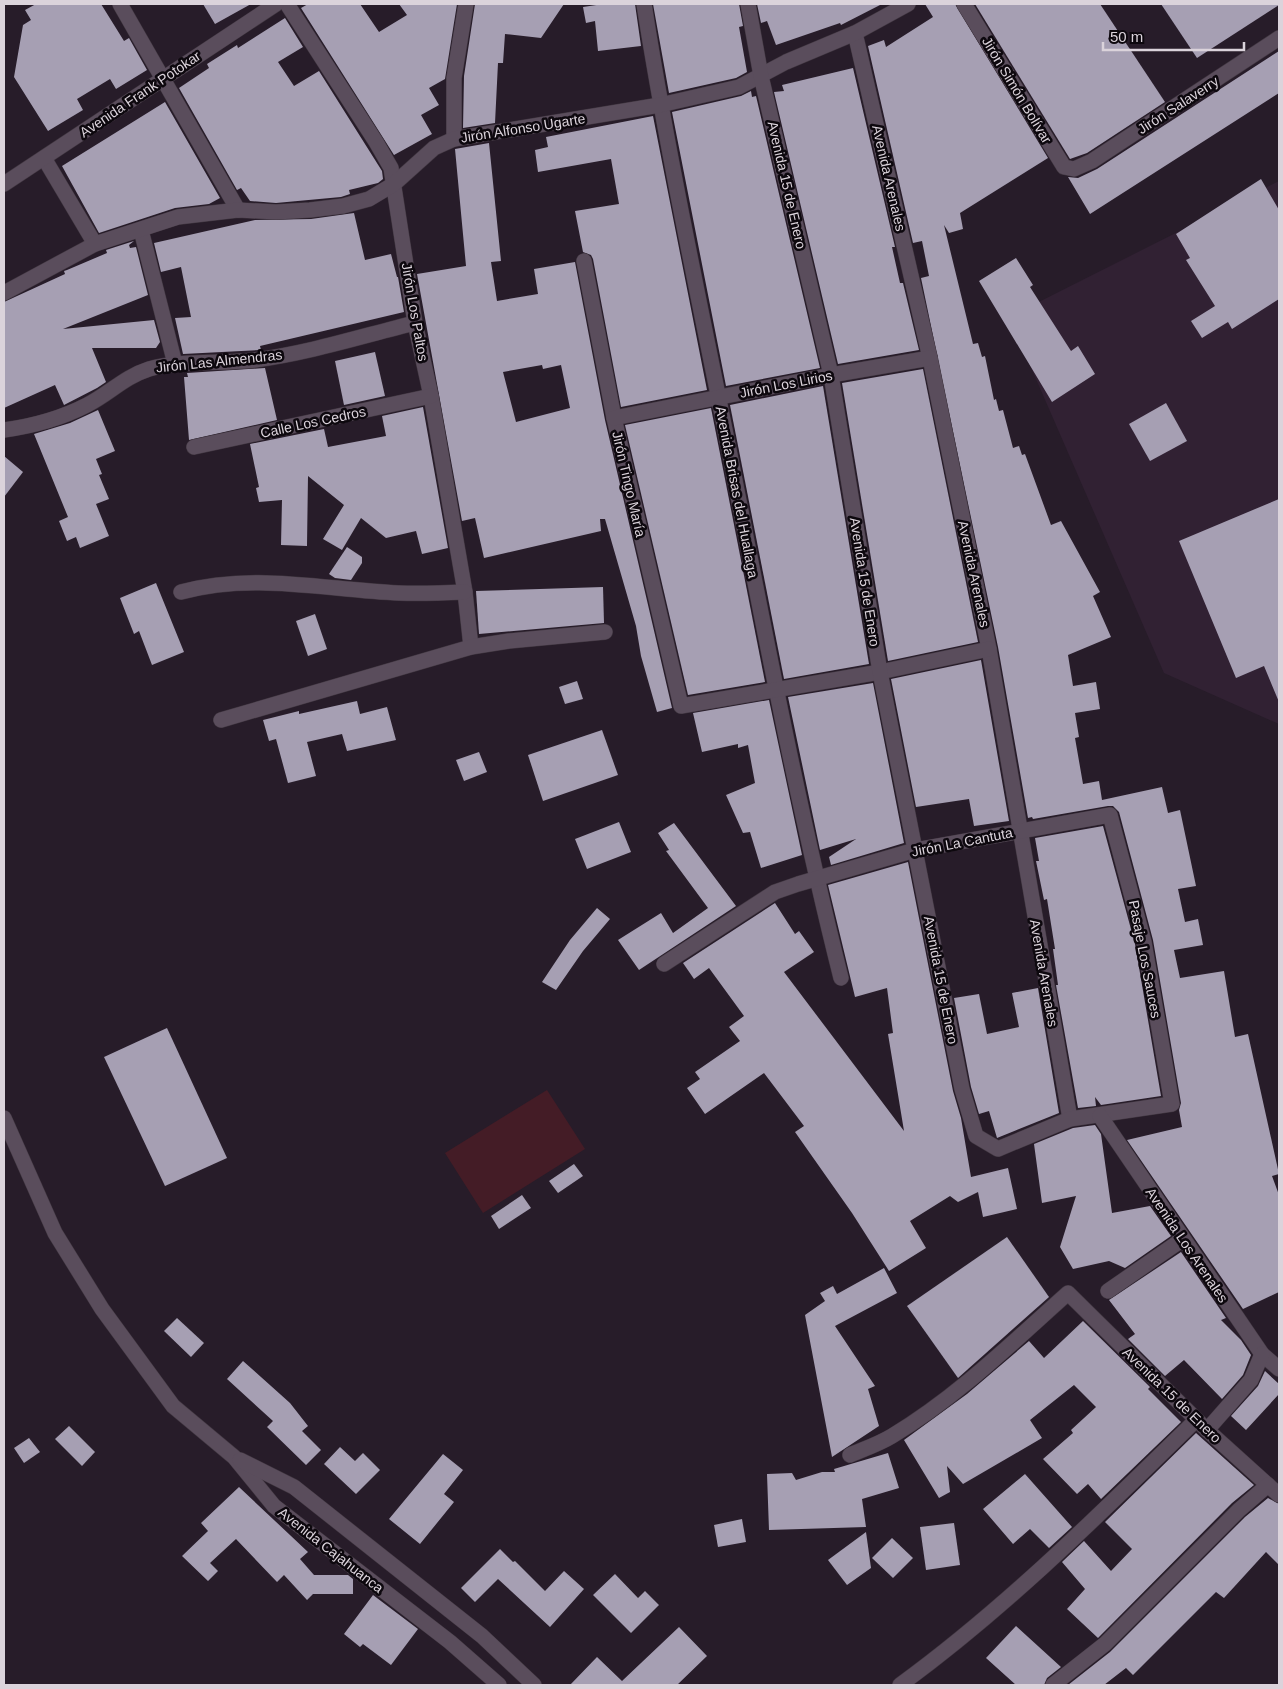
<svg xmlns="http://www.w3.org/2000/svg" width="1283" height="1689" viewBox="0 0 1283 1689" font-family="Arial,sans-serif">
	<rect width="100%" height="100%" fill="#271c29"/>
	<polygon fill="#312133" points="1279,181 1279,724 1164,673 1009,317"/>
	<polygon fill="#441c26" points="547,1090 585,1149 483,1213 445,1153"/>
	<g fill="#a69fb3" fill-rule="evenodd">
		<polygon points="36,4 101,4 124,41 129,38 147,70 116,89 110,79 77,99 83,110 48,131 14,77 23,25 31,20 25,10"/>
		<polygon points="203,4 251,4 215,24"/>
		<polygon points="308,4 360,4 379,32 407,15 399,4 457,4 445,79 429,88 439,105 421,115 432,134 394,155 301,8"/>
		<polygon points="475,4 564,4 541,38 505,34 503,63 498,63 495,123 463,128 464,76"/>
		<polygon points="603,4 635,4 641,46 598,51 595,21 586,23 583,7"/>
		<polygon points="653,4 739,4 743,26 739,27 747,72 736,78 669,93"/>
		<polygon points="757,4 882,4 841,25 840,23 776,45 767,21 761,23"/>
		<polygon points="925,4 955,4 1048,158 960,213 963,229 949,233 944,225 973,344 978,343 982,357 985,356 994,400 996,399 999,411 1003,410 1013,448 1019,446 1022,455 1025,454 1051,525 1061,521 1100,592 1093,596 1111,637 1068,655 1073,686 1096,682 1100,709 1075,713 1079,737 1075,738 1083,784 1099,781 1102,800 1162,787 1168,813 1180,810 1196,886 1178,889 1185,922 1198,919 1203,945 1174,950 1180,978 1224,971 1235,1037 1248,1034 1279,1174 1272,1176 1279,1195 1279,1292 1243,1309 1127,1140 1182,1127 1179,1110 1181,1103 1153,940 1119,812 1113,806 1108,806 1033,819 1032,817 1028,818 998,647 921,278 929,276 922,241 913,243 868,46 884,40 886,47 933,17"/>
		<polygon points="975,4 1100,4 1165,102 1087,153 1070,159"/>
		<polygon points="1161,4 1279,4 1279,5 1197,58"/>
		<polygon points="285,18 303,47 278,62 294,86 319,71 382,171 383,179 378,183 349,190 350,194 341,197 276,203 250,201 241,188 237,190 179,88 209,68 207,64 237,45 238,48"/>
		<polygon points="1279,51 1279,93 1090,214 1068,177 1078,178 1097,169"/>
		<polygon points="853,68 895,247 892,247 900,283 903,283 919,350 838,364 774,92 784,91 782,85"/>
		<polygon points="751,91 752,97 756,96 820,368 726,386 672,112 741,96"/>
		<polygon points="165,102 220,198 209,204 175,208 99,233 62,166"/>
		<polygon points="653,116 707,390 621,407 593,259 591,255 583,252 575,211 619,204 611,159 538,172 535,150 548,147 546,137"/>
		<path d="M489 143 501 261 491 262 497 301 538 294 534 269 575 262 605 420 672 708 657 712 641 656 636 626 605 519H600L601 531 484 558 475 518 462 521 417 274 466 266 455 149ZM542 365 543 369 561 365 570 408 516 422 503 372Z"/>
		<polygon points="1261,179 1279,210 1279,299 1232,329 1228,322 1202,338 1191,321 1215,306 1186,260 1190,258 1176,234"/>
		<polygon points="354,213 365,260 391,254 397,277 398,277 404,312 260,346 261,350 183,354 175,318 191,317 181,267 161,272 154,243 255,220 311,219"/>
		<polygon points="134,241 129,245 130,248 136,247 148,295 63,329 154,320 160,342 156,348 92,348 106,382 97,388 64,405 55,385 4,408 4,302 65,274 64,271 67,270 107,253 106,250"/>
		<polygon points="1016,258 1033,285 1030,287 1071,351 1078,346 1095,374 1052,402 979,281"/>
		<polygon points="375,352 385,396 344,405 335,361"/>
		<polygon points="265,368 277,420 189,440 184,377 188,377 187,373"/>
		<polygon points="923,369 978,642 888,661 842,383"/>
		<polygon points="823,386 869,664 784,679 730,405"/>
		<polygon points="1166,403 1187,441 1150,461 1129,424"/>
		<polygon points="423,407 448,548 422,554 416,531 386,538 361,518 342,550 323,539 344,505 308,476 307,546 281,545 282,500 259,502 256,488 259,487 250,444 324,429 328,447 386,436 382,416"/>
		<polygon points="711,408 765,682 688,695 625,425"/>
		<polygon points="98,410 115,451 96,459 102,474 99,475 109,499 96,504 109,536 80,548 76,537 67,541 59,521 68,517 34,434 70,423"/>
		<polygon points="4,456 23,472 4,497"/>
		<polygon points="1279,499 1279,702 1264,666 1236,678 1179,541"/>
		<polygon points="347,547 362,557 362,563 351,580 335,578 329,574"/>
		<polygon points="156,583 184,652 152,665 139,631 134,634 120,598"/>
		<polygon points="603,587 604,623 479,634 476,591"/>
		<polygon points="315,614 327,649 308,656 296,621"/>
		<polygon points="981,660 1009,821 974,826 969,799 916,807 891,679"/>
		<polygon points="577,681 583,699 565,704 559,687"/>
		<polygon points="873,683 904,843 831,865 829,857 856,839 820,850 788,697"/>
		<polygon points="769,700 802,855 761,868 750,832 743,833 726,795 755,783 748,745 738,748 738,744 702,752 693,713"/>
		<polygon points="357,701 360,714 387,707 396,740 347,751 342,734 307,742 316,776 288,783 276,739 269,741 263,720 299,711 299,714"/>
		<polygon points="602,730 618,775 543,801 528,755"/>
		<polygon points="479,752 487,772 464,781 456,760"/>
		<polygon points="619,822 631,852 587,869 575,839"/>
		<polygon points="674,823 736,906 639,970 618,940 661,913 673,933 708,908 666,851 669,850 658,833"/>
		<polygon points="1103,826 1135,944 1161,1096 1101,1105 1095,1097 1096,1106 1078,1108 1056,985 1058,985 1053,949 1055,949 1047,899 1044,900 1036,861 1039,861 1035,838"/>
		<polygon points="908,862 953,1091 961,1118 971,1177 1008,1168 1017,1209 983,1217 978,1192 958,1202 950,1196 910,1221 926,1248 889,1271 852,1213 795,1132 804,1126 764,1073 705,1114 687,1088 700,1079 695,1072 740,1041 729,1027 744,1016 709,968 694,979 683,963 775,903 795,934 799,931 814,952 784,972 904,1131 888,1034 893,1033 887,988 855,997 828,885"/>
		<polygon points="597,908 610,919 583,951 556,990 542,982 570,940"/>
		<polygon points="1038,988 1059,1113 997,1138 989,1111 979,1114 971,1087 954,998 979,994 987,1034 1019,1027 1012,993"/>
		<polygon points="167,1028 227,1158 165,1186 104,1057"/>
		<polygon points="1095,1125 1101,1134 1112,1213 1150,1206 1171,1236 1125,1268 1109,1261 1073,1269 1060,1247 1076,1196 1042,1203 1034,1144 1073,1128"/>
		<polygon points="574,1164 583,1176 558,1193 549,1181"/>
		<polygon points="522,1195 531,1208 499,1229 491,1216"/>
		<polygon points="1007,1237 1049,1297 958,1378 907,1306"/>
		<polygon points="1181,1252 1226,1318 1221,1320 1241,1340 1251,1355 1243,1375 1222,1399 1184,1360 1165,1376 1128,1339 1135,1334 1109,1300"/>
		<polygon points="884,1268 897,1293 835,1326 875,1386 868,1389 879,1426 832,1457 805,1315 825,1301 820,1293 833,1286 837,1294"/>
		<polygon points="177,1318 204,1343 191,1357 164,1331"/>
		<polygon points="1083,1321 1150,1387 1148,1389 1181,1422 1101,1499 1088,1484 1077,1494 1043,1459 1073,1433 1071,1430 1096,1407 1074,1385 1030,1420 1042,1438 963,1484 947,1466 950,1492 939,1498 904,1440 967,1394 1029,1341 1044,1358"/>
		<polygon points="243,1361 290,1403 308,1426 302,1431 321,1450 306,1465 267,1427 273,1421 227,1379"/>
		<polygon points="1265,1371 1279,1384 1279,1394 1246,1430 1231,1416 1258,1386"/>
		<polygon points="69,1426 95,1452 82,1466 55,1439"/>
		<polygon points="1196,1433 1254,1485 1232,1503 1098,1638 1067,1609 1085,1589 1062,1562 1084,1541 1111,1571 1132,1549 1105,1522"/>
		<polygon points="29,1438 40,1452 24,1463 14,1448"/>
		<polygon points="340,1447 355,1461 363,1453 380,1470 356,1494 324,1464"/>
		<polygon points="888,1453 899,1488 862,1499 866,1527 769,1530 767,1474 792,1473 796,1480 822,1472 835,1472 834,1469"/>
		<polygon points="443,1454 463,1470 444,1494 454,1502 420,1544 389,1519"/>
		<polygon points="1025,1474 1072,1527 1049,1548 1030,1529 1013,1544 983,1509"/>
		<polygon points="239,1487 308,1552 300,1559 314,1575 348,1575 353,1579 353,1594 313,1594 307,1600 284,1575 277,1582 236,1539 210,1563 218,1571 208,1581 182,1556 208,1531 201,1523"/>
		<polygon points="1268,1498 1279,1504 1279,1565 1266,1552 1224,1598 1216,1592 1133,1675 1126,1668 1104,1685 1068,1685 1110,1652 1245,1517"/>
		<polygon points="742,1519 746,1542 718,1547 714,1525"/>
		<polygon points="954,1523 960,1565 926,1570 920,1527"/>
		<polygon points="866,1532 871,1568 847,1585 828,1560"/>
		<polygon points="892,1538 913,1558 893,1578 872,1558"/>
		<polygon points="500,1549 513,1562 515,1561 545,1591 564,1571 584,1589 550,1627 498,1579 475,1602 461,1588"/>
		<polygon points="615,1574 638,1598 645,1591 659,1605 631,1633 593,1595"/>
		<polygon points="373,1595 418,1629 391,1665 363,1644 360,1647 344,1634"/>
		<polygon points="1016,1626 1061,1667 1047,1678 1044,1685 1016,1685 986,1658"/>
		<polygon points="679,1627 707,1656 677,1685 570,1685 597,1657 622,1681"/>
	</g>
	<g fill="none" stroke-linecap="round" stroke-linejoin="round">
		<defs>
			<g id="minor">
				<polyline points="120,4 238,210"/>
				<polyline points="287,4 376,142 391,168 415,323 431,396 465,592 471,647"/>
				<path d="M644 4C668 157 701 308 731 460 765 634 798 807 841 978"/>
				<polyline points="964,4 1064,167 1074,169 1092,161 1279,38"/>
				<polyline points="855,33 930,358 989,649 1070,1119"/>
				<polyline points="454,139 454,78 466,4"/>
				<polyline points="44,158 95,244"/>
				<polyline points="4,184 276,4"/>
				<polyline points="141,230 175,364"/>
				<polyline points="584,261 614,418 681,706 880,672 989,649"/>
				<polyline points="4,293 95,244 178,217 238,210 276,212 310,210 343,206 369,199 394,184 434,148 454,139 660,105 739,87 786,62 855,33 908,4"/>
				<polyline points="614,418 831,375 930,358"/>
				<path d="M4 430C33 426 60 419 87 405 109 394 124 377 149 369 179 360 222 364 255 360 309 353 362 336 415 323"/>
				<polyline points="194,447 431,396"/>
				<path d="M181 592C254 572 326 590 399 593 421 594 443 593 465 592"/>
				<polyline points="221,720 471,647 509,641 605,632"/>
				<polyline points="664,964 775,892 798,884 915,850 1110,815 1144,942 1172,1104 1070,1119 998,1149 976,1136 962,1089 880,672 831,375 761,76 748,4"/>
				<polyline points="1100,1116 1262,1354 1279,1369"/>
				<polyline points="4,1118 55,1233 102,1309 173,1406 234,1457 274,1506 450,1642 499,1685"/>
				<polyline points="1108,1291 1183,1239"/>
				<polyline points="1207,1430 1251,1380 1262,1354"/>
				<path d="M850 1455C864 1449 879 1444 892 1436 957 1397 1012 1343 1068 1293L1207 1430 1279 1495"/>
				<polyline points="240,1460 294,1487 482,1636 534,1685"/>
				<path d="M900 1685C1007 1607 1102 1512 1196 1420"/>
				<polyline points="1053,1685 1105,1644 1239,1510 1268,1485"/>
			</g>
		</defs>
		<use href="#minor" stroke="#413741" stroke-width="16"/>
		<use href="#minor" stroke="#5a4d5c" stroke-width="15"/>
	</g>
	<g text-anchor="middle" stroke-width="5" stroke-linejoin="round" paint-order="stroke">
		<g font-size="14" fill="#dbd3db" stroke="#0d080e">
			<text transform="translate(1017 90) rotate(59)" y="5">Jirón Simón Bolívar</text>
			<text transform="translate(140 94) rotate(-34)" y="5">Avenida Frank Potokar</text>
			<text transform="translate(1178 105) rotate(-33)" y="5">Jirón Salaverry</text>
			<text transform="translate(523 128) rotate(-9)" y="5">Jirón Alfonso Ugarte</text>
			<text transform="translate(889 178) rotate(77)" y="5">Avenida Arenales</text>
			<text transform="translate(787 185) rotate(77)" y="5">Avenida 15 de Enero</text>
			<text transform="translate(415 312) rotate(80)" y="5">Jirón Los Paltos</text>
			<text transform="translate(219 361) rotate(-6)" y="5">Jirón Las Almendras</text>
			<text transform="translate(786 384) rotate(-11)" y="5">Jirón Los Lirios</text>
			<text transform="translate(313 422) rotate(-12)" y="5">Calle Los Cedros</text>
			<text transform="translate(629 484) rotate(77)" y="5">Jirón Tingo María</text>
			<text transform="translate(737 492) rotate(79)" y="5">Avenida Brisas del Huallaga</text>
			<text transform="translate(974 574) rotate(78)" y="5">Avenida Arenales</text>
			<text transform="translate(865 582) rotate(81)" y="5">Avenida 15 de Enero</text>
			<text transform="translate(962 842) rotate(-11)" y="5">Jirón La Cantuta</text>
			<text transform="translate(1145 959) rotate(79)" y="5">Pasaje Los Sauces</text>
			<text transform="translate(1044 973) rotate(80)" y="5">Avenida Arenales</text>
			<text transform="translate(941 980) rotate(79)" y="5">Avenida 15 de Enero</text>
			<text transform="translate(1187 1245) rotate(56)" y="5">Avenida Los Arenales</text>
			<text transform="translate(1172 1395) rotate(44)" y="5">Avenida 15 de Enero</text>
			<text transform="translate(331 1550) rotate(38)" y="5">Avenida Cajahuanca</text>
		</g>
	</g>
	<rect width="1283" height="1689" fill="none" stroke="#dbd3db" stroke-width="10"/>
	<path d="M1103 42v8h141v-8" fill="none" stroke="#dbd3db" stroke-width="2.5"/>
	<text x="1110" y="42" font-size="15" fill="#dbd3db" stroke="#0d080e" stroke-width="4" paint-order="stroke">50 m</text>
</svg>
